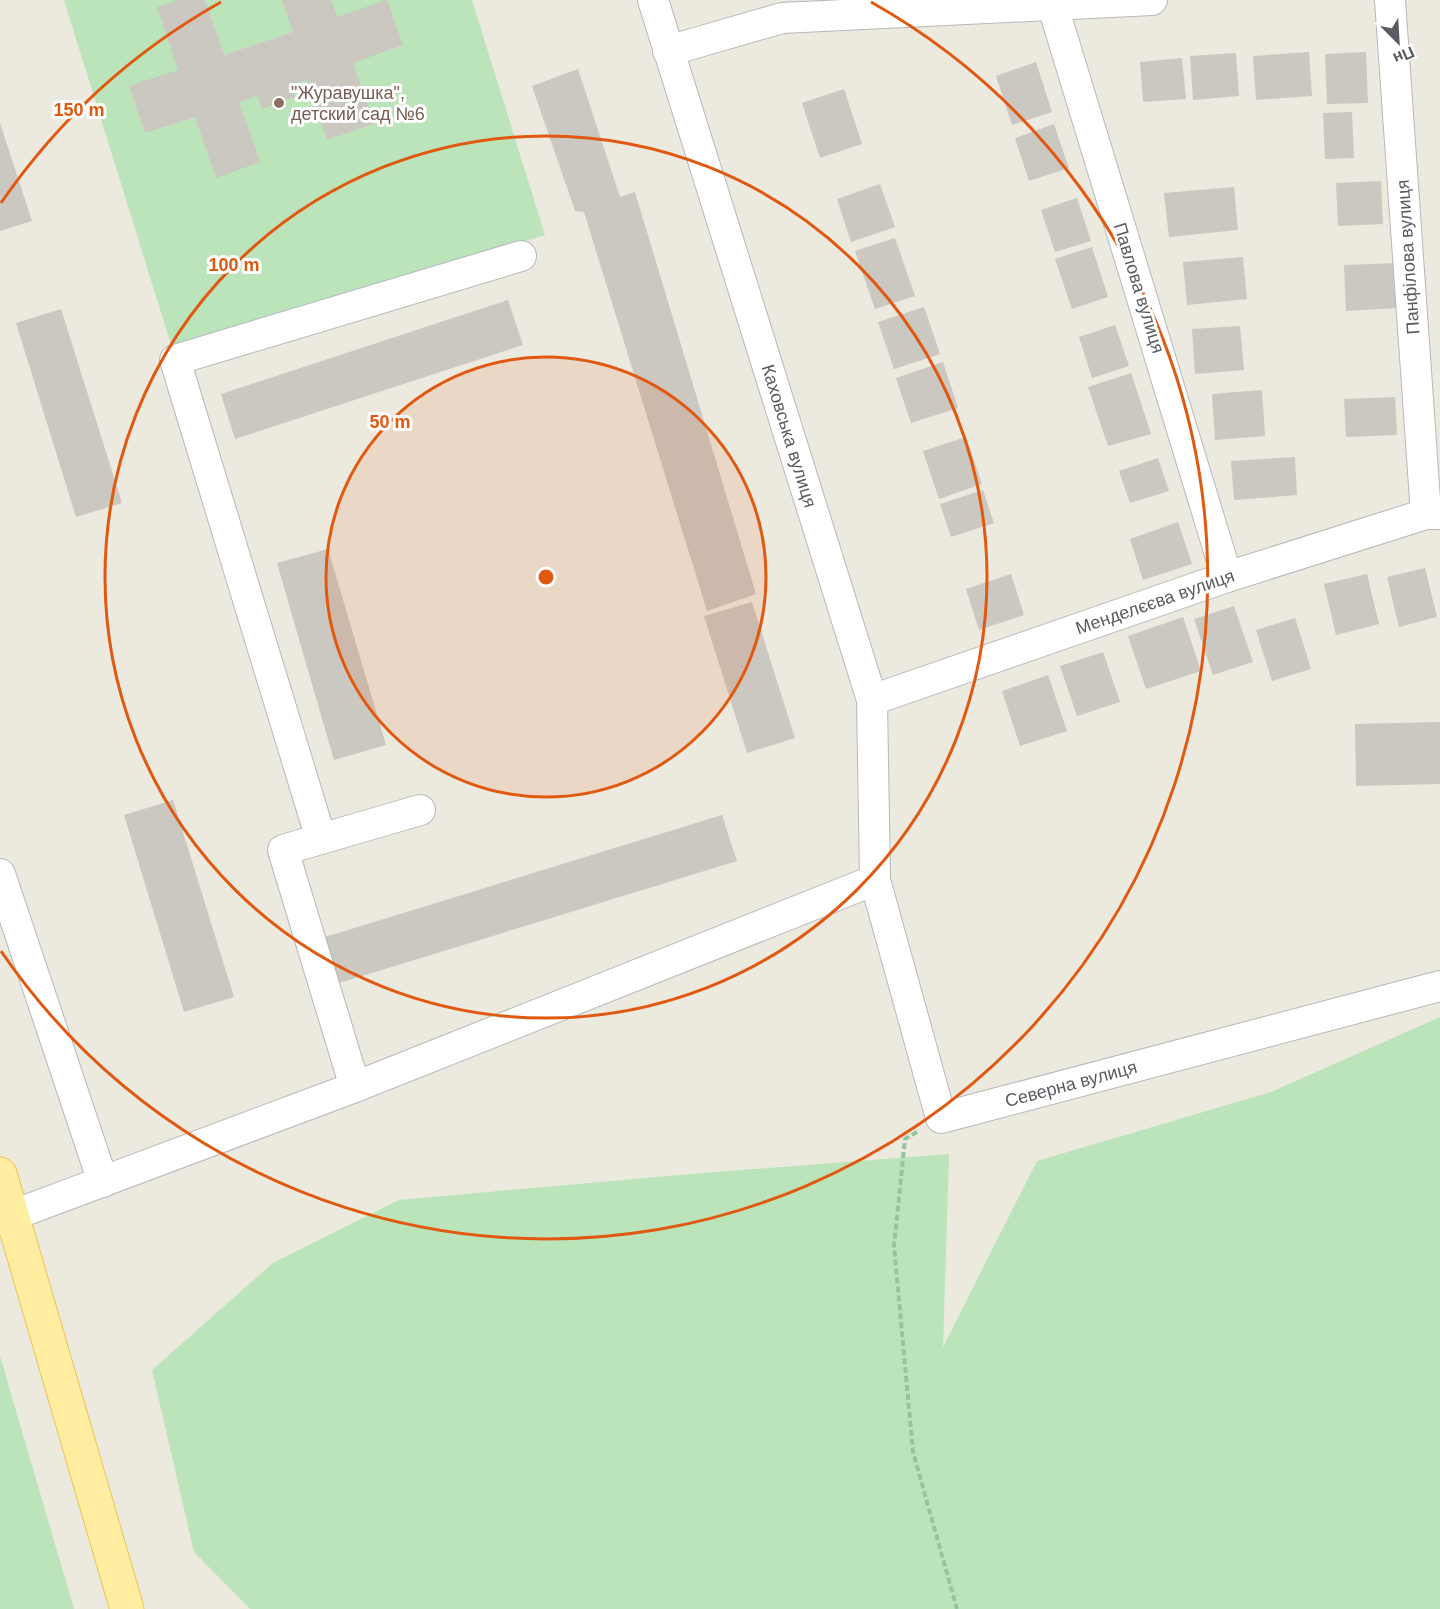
<svg xmlns="http://www.w3.org/2000/svg" width="1440" height="1609" viewBox="0 0 1440 1609" font-family="Arial,sans-serif">
	<rect width="100%" height="100%" fill="#ece9df"/>
	<g fill="#bce4bb">
		<polygon points="64,0 472,0 545,235 173,351"/>
		<polygon points="1440,1017 1440,1609 250,1609 194,1552 152,1370 273,1263 399,1200 691,1174 949,1154 943,1347 1037,1161 1271,1092"/>
		<polygon points="0,1356 74,1609 0,1609"/>
	</g>
	<g fill="#cbc7c1">
		<polygon points="179,0 205,0 224,55 293,32 282,0 331,0 337,17 387,0 403,45 353,63 374,124 327,140 307,80 291,85 295,97 262,109 257,96 239,102 260,162 216,178 195,117 145,133 129,86 178,70 157,7"/>
		<polygon points="1309,52 1312,96 1256,100 1253,56"/>
		<polygon points="1366,52 1368,103 1327,104 1325,54"/>
		<polygon points="1236,53 1239,96 1193,100 1190,56"/>
		<polygon points="1182,58 1186,99 1143,102 1140,62"/>
		<polygon points="1036,62 1052,112 1012,125 996,76"/>
		<polygon points="578,69 620,197 635,192 756,594 707,611 584,212 575,211 532,86"/>
		<polygon points="844,89 862,144 820,158 802,103"/>
		<polygon points="1352,112 1354,158 1325,159 1323,113"/>
		<polygon points="0,123 32,221 0,231"/>
		<polygon points="1054,124 1069,168 1029,181 1015,138"/>
		<polygon points="1381,181 1383,224 1338,226 1336,183"/>
		<polygon points="880,184 895,227 851,242 837,199"/>
		<polygon points="1234,187 1238,230 1169,237 1164,193"/>
		<polygon points="1077,198 1091,241 1055,252 1041,210"/>
		<polygon points="895,238 915,296 875,309 855,251"/>
		<polygon points="1092,247 1108,297 1072,309 1055,259"/>
		<polygon points="1243,257 1247,299 1187,305 1183,262"/>
		<polygon points="1396,263 1398,308 1346,311 1344,265"/>
		<polygon points="508,300 523,345 235,439 221,394"/>
		<polygon points="924,307 940,354 894,369 878,322"/>
		<polygon points="61,309 122,503 76,517 16,323"/>
		<polygon points="1115,325 1129,366 1092,378 1079,337"/>
		<polygon points="1240,326 1244,370 1195,374 1192,329"/>
		<polygon points="943,362 958,408 911,423 896,378"/>
		<polygon points="1131,373 1151,434 1108,446 1088,387"/>
		<polygon points="1262,390 1265,436 1215,440 1212,394"/>
		<polygon points="1395,397 1397,435 1346,437 1344,399"/>
		<polygon points="966,437 982,484 939,499 923,451"/>
		<polygon points="1295,457 1297,495 1234,500 1231,461"/>
		<polygon points="1158,458 1169,491 1130,503 1119,471"/>
		<polygon points="983,490 994,523 951,537 940,504"/>
		<polygon points="1178,522 1192,564 1143,580 1130,539"/>
		<polygon points="328,549 386,745 334,760 277,563"/>
		<polygon points="1425,568 1437,617 1399,627 1387,577"/>
		<polygon points="1011,574 1024,615 979,630 966,589"/>
		<polygon points="1367,574 1379,624 1336,635 1324,584"/>
		<polygon points="752,602 795,738 747,753 704,616"/>
		<polygon points="1234,606 1253,662 1213,675 1194,619"/>
		<polygon points="1183,617 1201,671 1146,689 1128,636"/>
		<polygon points="1295,618 1311,669 1272,681 1256,630"/>
		<polygon points="1103,652 1120,702 1077,716 1060,666"/>
		<polygon points="1048,675 1067,731 1020,746 1002,691"/>
		<polygon points="1440,722 1440,784 1356,786 1355,724"/>
		<polygon points="173,800 234,997 184,1012 124,815"/>
		<polygon points="722,815 737,861 336,984 322,938"/>
	</g>
	<g fill="none" stroke-linecap="round" stroke-linejoin="round">
		<defs>
			<g id="minor">
				<polyline points="653,0 872,700 875,880 941,1118 1440,986"/>
				<polyline points="1051,0 1227,577"/>
				<polyline points="1390,0 1426,514"/>
				<polyline points="668,51 782,18 1152,0"/>
				<polyline points="872,700 1227,577 1426,514 1440,514"/>
				<polyline points="321,839 175,360 521,256"/>
				<polyline points="0,874 103,1182"/>
				<polyline points="355,1087 283,850 420,810"/>
				<polyline points="0,1220 355,1087 875,880"/>
			</g>
			<polyline id="major" points="0,1174 127,1609"/>
		</defs>
		<use href="#minor" stroke="#b5b8bd" stroke-width="32"/>
		<use href="#major" stroke="#f1c253" stroke-width="35"/>
		<polyline stroke="#94c5a1" stroke-width="4" stroke-dasharray="6 3" stroke-linecap="butt" points="917,1132 905,1139 894,1246 913,1452 957,1609"/>
		<use href="#minor" stroke="#fff" stroke-width="30"/>
		<use href="#major" stroke="#ffeea1" stroke-width="33"/>
	</g>
	<circle cx="546" cy="577" r="220" fill="#e15910" fill-opacity=".12"/>
	<g fill="none" stroke="#e15910" stroke-width="3">
		<circle cx="546" cy="577" r="220"/>
		<circle cx="546" cy="577" r="441"/>
		<path d="M1 203A661 661 0 0 1 221 2M871 2A661 661 0 1 1 1 951"/>
	</g>
	<circle fill="#8d6e63" stroke="#fff" stroke-width="2" cx="279" cy="103" r="6"/>
	<g text-anchor="middle" stroke-width="6" stroke-linejoin="round" paint-order="stroke">
		<g font-size="18" fill="#785e54" stroke="#fff" text-anchor="start">
			<text x="291" y="99">"Журавушка",<tspan x="291" dy="21">детский сад №6</tspan></text>
		</g>
		<g font-size="18" fill="#585c61" stroke="#fff">
			<text transform="translate(1408 257) rotate(-94)" y="6">Панфілова вулиця</text>
			<text transform="translate(1139 288) rotate(73)" y="6">Павлова вулиця</text>
			<text transform="translate(789 436) rotate(73)" y="6">Каховська вулиця</text>
			<text transform="translate(1155 602) rotate(-19)" y="6">Менделєєва вулиця</text>
			<text transform="translate(1071 1084) rotate(-15)" y="6">Северна вулиця</text>
		</g>
	</g>
	<circle cx="546" cy="577" r="9" fill="#e15910" stroke="#fff" stroke-width="3"/>
	<g font-size="18" text-anchor="middle" font-weight="bold" fill="#e15910" stroke="#fff" stroke-width="6" stroke-linejoin="round" paint-order="stroke">
		<text x="79" y="116">150 m</text>
		<text x="234" y="271">100 m</text>
		<text x="390" y="428">50 m</text>
	</g>
	<g transform="translate(1398 42) rotate(156)" stroke="#ffffff" stroke-width="4.5" paint-order="stroke">
	<path d="M0-4.5L10 22L0 15L-10 22Z" fill="#585c61"/>
	<text y="-9" font-size="16" font-weight="bold" text-anchor="middle" fill="#585c61">Пн</text>
	</g>
</svg>
